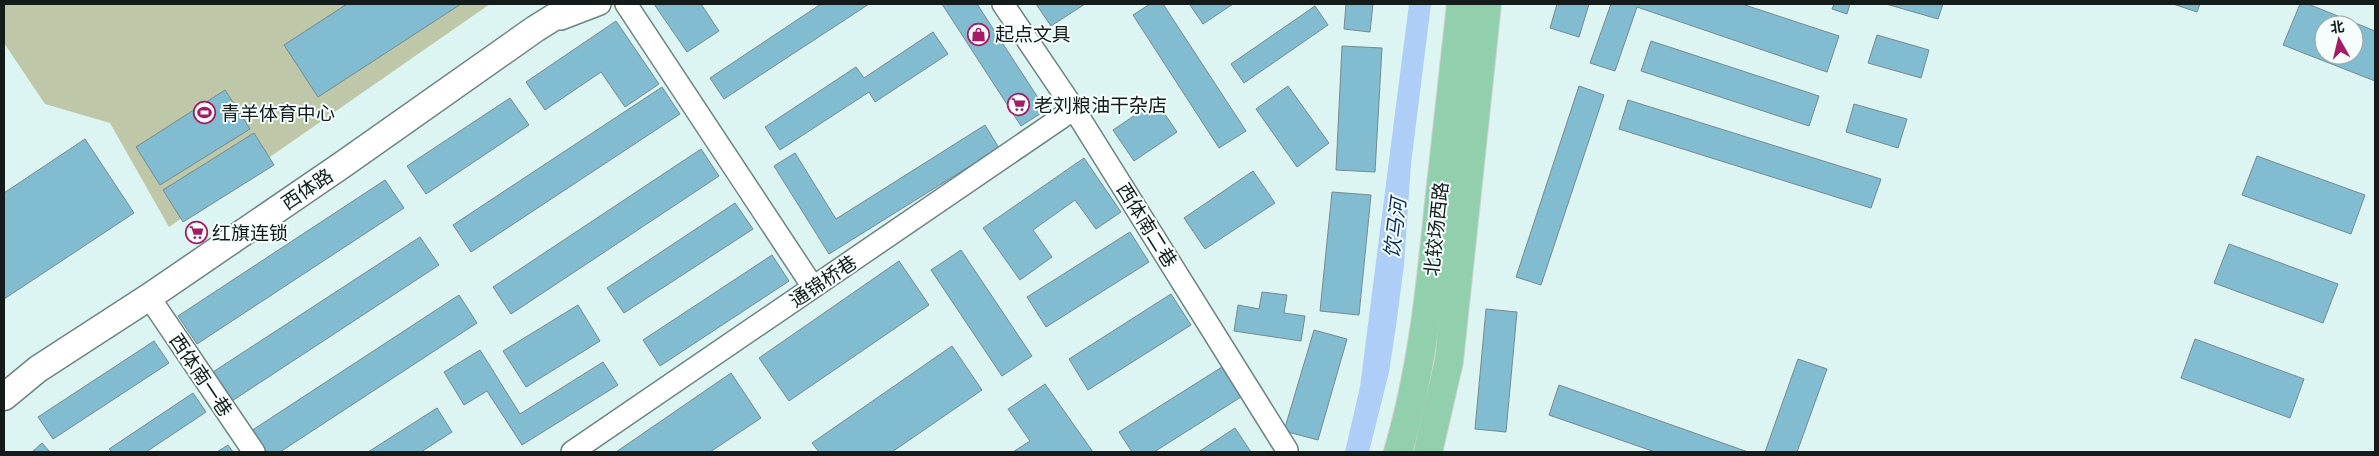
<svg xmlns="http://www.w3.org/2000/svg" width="2379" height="456" viewBox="0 0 2379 456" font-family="'Titillium Web','Noto Sans SC',sans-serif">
	<rect width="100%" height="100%" fill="#dcf4f2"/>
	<polygon fill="#bec8a8" points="4,4 490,4 169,227 110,123 45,104 4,43"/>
	<polygon fill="#aecef8" points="1409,4 1431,4 1411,164 1404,265 1396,326 1389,372 1369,452 1345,452 1360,387"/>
	<g fill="#81bcd1" stroke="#768a91" fill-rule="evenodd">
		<polygon points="347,4 461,4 318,97 284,45"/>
		<polygon points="654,4 701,4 719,31 687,52"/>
		<polygon points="821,4 869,4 724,99 710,78"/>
		<polygon points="942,4 977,4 1046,110 1021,126"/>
		<polygon points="1036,4 1085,4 1051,26"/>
		<polygon points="1150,4 1163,4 1246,131 1219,148 1133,15"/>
		<polygon points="1191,4 1233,4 1203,24 1190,5"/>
		<polygon points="1346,4 1373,4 1370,32 1344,29"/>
		<polygon points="1557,4 1589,4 1579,37 1550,28"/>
		<polygon points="1611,4 1742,4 1839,36 1827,72 1637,7 1615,71 1590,63"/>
		<polygon points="1834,4 1850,4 1847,14 1832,9"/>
		<polygon points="1886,4 1943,4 1938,19"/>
		<polygon points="2173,4 2200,4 2197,12"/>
		<path d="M2300 4H2308L2375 31V81L2283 45ZM2324 25H2354V55H2324Z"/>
		<polygon points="1315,6 1328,25 1244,83 1231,64"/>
		<polygon points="616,21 659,84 625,107 601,72 545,110 526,82"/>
		<polygon points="933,32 948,54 875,102 869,92 780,150 765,127 856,67 864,78"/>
		<polygon points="1877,35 1929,50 1921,78 1868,63"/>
		<polygon points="1651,41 1819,96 1809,126 1641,71"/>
		<polygon points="1342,46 1382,48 1375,172 1336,170"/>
		<polygon points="1288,86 1329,143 1297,167 1256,109"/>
		<polygon points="1579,86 1604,95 1541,285 1516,277"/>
		<polygon points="662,87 680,114 471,252 453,225"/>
		<polygon points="225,90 250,129 160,185 136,147"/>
		<polygon points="510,98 529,125 426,194 407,166"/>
		<polygon points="1628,100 1881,179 1871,208 1619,129"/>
		<polygon points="1156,101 1177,132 1134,161 1113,130"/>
		<polygon points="1854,104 1907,119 1898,148 1846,132"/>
		<polygon points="985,125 999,148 829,254 774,166 795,153 836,219"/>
		<polygon points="254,133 274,165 183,222 163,190"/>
		<polygon points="85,139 134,213 4,299 4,193"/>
		<polygon points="701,149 719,176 511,314 493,287"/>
		<polygon points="2257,156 2365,195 2351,234 2242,195"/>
		<polygon points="1084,158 1121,212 1096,229 1075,200 1033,230 1052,257 1020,280 983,228"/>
		<polygon points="1253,171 1275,203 1205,249 1184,218"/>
		<polygon points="385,180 404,208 197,344 178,316"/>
		<polygon points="1332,192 1371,195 1359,315 1320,311"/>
		<polygon points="735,203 753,229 624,313 607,288"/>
		<polygon points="1130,232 1149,262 1046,327 1027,297"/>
		<polygon points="420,237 439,265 232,401 213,372"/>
		<polygon points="2229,244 2338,284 2323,323 2214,283"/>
		<polygon points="961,250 1032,356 1002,376 931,270"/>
		<polygon points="772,255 789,281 660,366 643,340"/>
		<polygon points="899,261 929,305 789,401 759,358"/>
		<polygon points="1262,292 1287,295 1284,313 1305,316 1301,341 1234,331 1238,305 1259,309"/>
		<polygon points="1171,294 1191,325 1088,390 1069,359"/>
		<polygon points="459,295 477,323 280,452 266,452 251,431"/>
		<polygon points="578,305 600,341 526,387 503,351"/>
		<polygon points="1486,309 1517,312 1506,432 1475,429"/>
		<polygon points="1314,330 1347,339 1318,440 1284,431"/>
		<polygon points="2195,339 2304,379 2290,418 2181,378"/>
		<polygon points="154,341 169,363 53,439 38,417"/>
		<polygon points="952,346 982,390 892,452 819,452 812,443"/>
		<polygon points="480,350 520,414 603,362 618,385 522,445 487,391 464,405 444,372"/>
		<polygon points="1798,359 1827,369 1797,452 1765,452"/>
		<polygon points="1222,367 1241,397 1154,452 1132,452 1119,432"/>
		<polygon points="731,373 761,418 710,452 616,452"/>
		<polygon points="1045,384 1093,452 1013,452 1030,441 1008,409"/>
		<polygon points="1559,385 1748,452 1655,452 1549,415"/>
		<polygon points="193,393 206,412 146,452 112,452 109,449"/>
		<polygon points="437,408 452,432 421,452 368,452"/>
		<polygon points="1235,428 1251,452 1201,452 1200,451"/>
		<polygon points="42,443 50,452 32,452"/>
		<polygon points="228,445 233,452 217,452"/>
	</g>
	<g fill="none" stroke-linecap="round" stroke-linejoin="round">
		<defs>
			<g id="minor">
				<polyline points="626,4 813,287"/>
				<polyline points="1003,4 1074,109 1287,450"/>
				<polyline points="561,19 600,4"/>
				<polyline points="149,297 254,452"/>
				<polyline points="572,452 1074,109"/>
			</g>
			<polyline id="tertiary" points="4,397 38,369 149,297 342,165 535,29 575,4"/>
			<g id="primary">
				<path d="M1398 452C1421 374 1430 293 1438 212 1446 143 1453 73 1461 4"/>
				<polyline points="1428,452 1449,361 1487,4"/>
			</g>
		</defs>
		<use href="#minor" stroke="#6e8482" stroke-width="24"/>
		<use href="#tertiary" stroke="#6e8482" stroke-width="29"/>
		<use href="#primary" stroke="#d0d2d1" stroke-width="30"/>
		<use href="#minor" stroke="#fff" stroke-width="21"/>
		<use href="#tertiary" stroke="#fff" stroke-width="26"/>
		<use href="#primary" stroke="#92d0ad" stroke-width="28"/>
	</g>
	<defs>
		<symbol id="shop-ring" viewBox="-11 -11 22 22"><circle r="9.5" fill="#f5fefd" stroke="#a61c62" stroke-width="1.5"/><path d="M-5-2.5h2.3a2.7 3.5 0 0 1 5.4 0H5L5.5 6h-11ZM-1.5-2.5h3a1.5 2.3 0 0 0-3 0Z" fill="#a61c62"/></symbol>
		<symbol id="supermarket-ring" viewBox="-11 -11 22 22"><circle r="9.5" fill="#f5fefd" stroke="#a61c62" stroke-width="1.5"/><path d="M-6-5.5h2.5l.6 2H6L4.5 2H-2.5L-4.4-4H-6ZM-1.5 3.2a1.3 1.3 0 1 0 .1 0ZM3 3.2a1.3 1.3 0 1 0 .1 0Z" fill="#a61c62"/></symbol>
		<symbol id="stadium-ring" viewBox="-11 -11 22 22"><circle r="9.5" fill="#f5fefd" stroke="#a61c62" stroke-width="1.5"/><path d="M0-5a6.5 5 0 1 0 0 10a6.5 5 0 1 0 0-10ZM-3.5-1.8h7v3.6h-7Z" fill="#a61c62"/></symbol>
	</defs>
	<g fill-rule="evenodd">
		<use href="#shop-ring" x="966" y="22" width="25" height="25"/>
		<use href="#supermarket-ring" x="1006" y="92" width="25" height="25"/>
		<use href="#stadium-ring" x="192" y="100" width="25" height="25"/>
		<use href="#supermarket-ring" x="184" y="220" width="25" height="25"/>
	</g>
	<g text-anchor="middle" stroke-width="4" stroke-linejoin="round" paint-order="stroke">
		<g font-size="19" fill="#131c1b" stroke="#f5fefd" text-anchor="start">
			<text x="995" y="41">起点文具</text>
			<text x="1034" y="112">老刘粮油干杂店</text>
			<text x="221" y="120">青羊体育中心</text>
			<text x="212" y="240">红旗连锁</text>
		</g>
		<g font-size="19" fill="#131c1b" stroke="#f5fefd">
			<text transform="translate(307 189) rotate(-34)" y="7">西体路</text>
			<text transform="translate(1147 225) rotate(58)" y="7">西体南二巷</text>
			<text transform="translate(1436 229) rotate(-84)" y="7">北较场西路</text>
			<text transform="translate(823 281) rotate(-34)" y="7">通锦桥巷</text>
			<text transform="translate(201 375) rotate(56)" y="7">西体南一巷</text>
		</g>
		<g font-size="20" font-style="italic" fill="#042e5f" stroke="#f5fefd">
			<text transform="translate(1395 228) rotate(-83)" y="7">饮马河</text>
		</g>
	</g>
	<rect width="2379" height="456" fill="none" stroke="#131c1b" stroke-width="10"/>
	<g transform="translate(2339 40) rotate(352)"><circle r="24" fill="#f5fefd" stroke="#9ba4a3"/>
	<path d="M0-4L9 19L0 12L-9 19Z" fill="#a61c62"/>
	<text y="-8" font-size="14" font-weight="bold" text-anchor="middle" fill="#131c1b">北</text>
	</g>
</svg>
